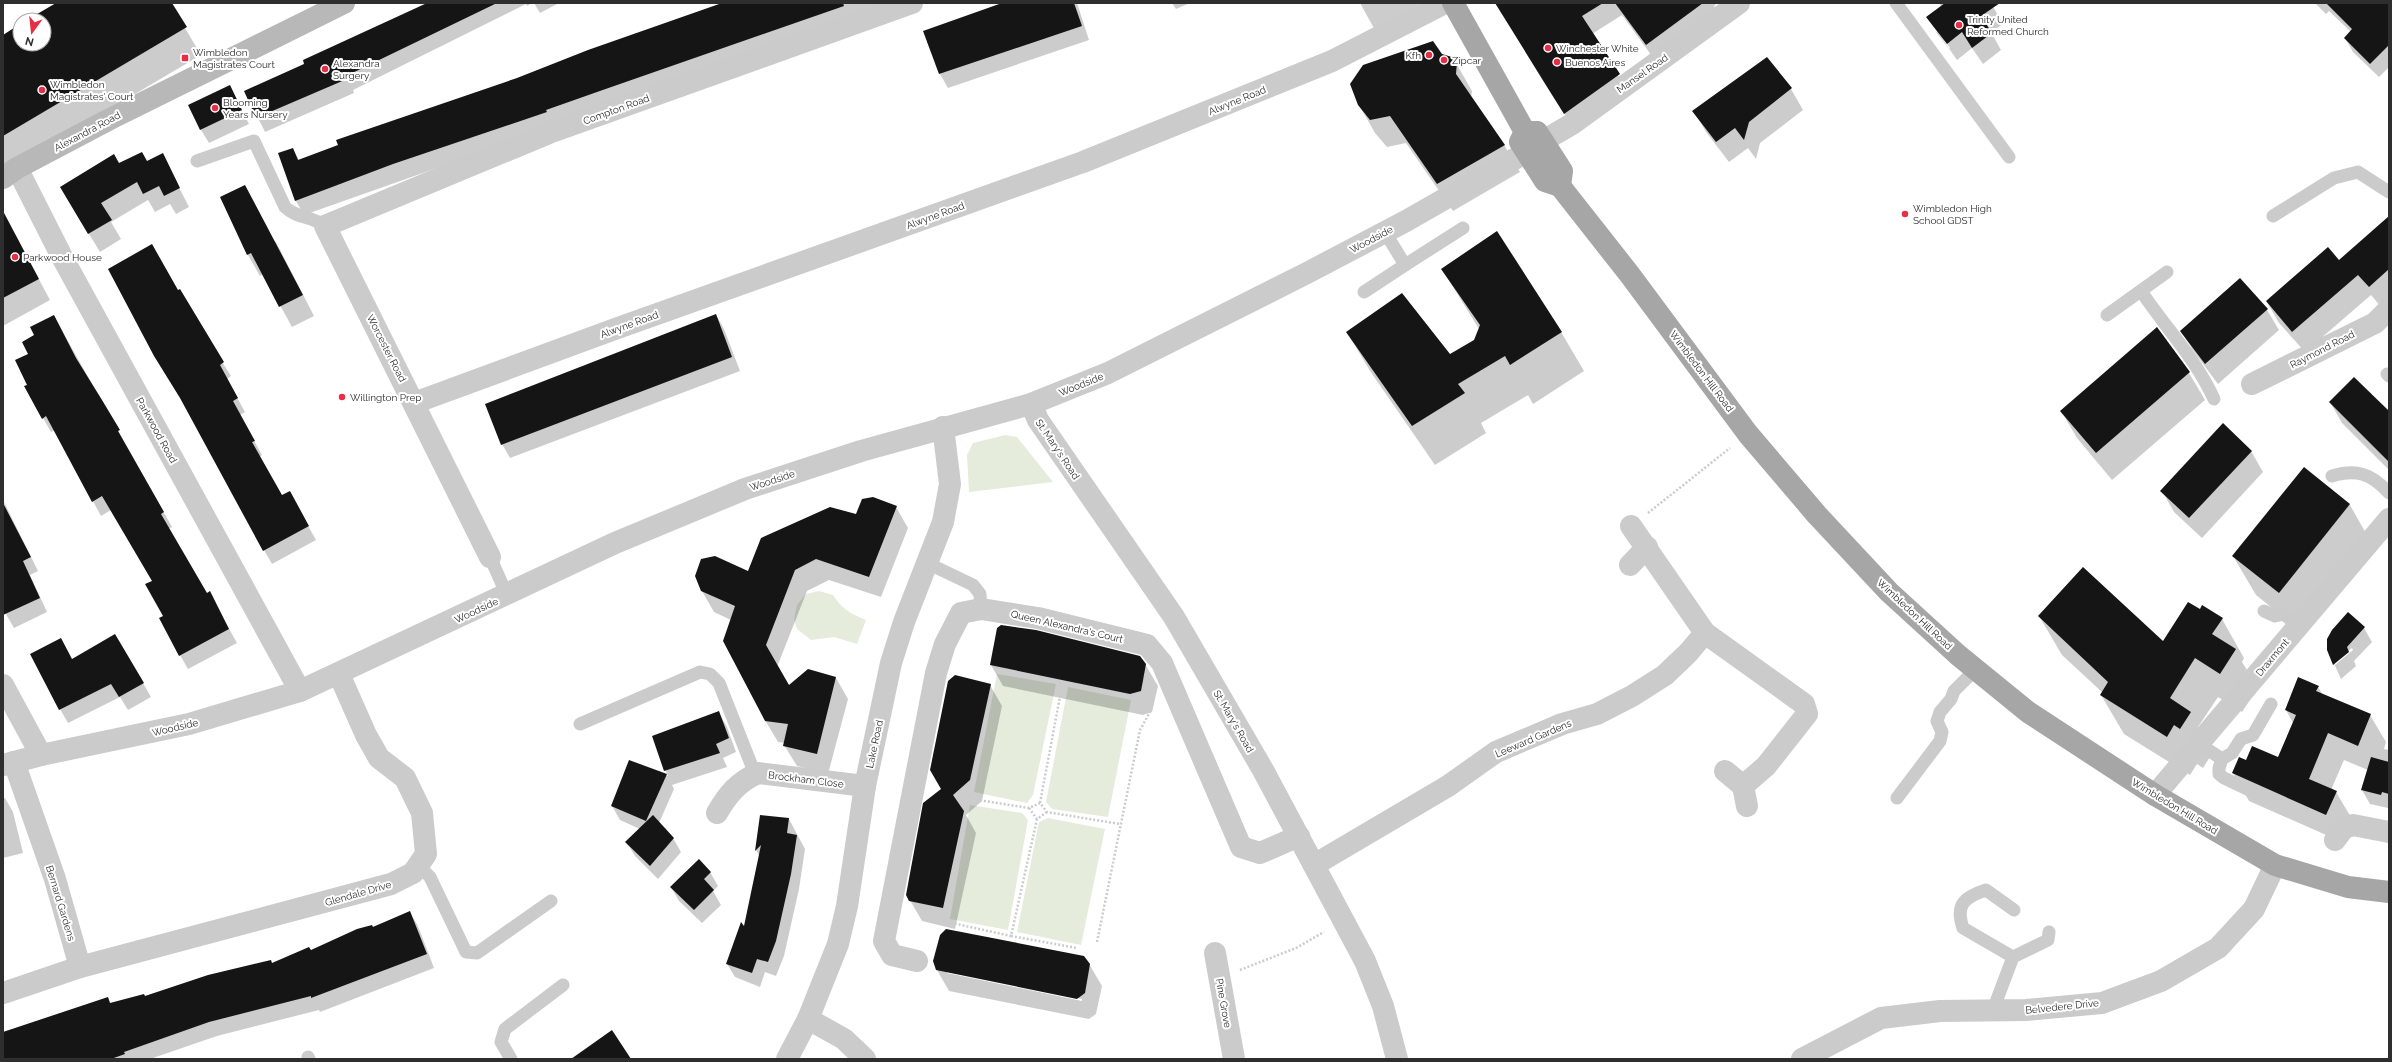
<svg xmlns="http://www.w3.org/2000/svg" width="2392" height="1062" viewBox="0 0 2392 1062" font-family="Raleway,sans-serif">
	<rect width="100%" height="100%" fill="#fff"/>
	<g fill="#e5ecdc">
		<polygon points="1005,435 1017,437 1053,482 969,492 967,455 973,443"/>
		<path d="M819 591 833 595C842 609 851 614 866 620L857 644 834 637 811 640 797 629 794 620 797 605 806 594Z"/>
		<polygon points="997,674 1056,684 1033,795 1027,803 974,792"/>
		<polygon points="1068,687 1131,700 1108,817 1052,809 1046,802"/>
		<polygon points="970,805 1022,813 1028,820 1008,930 950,919"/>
		<polygon points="1048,818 1105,829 1081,945 1017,932 1039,822"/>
	</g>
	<g fill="#0003" fill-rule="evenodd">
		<polygon points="58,3 170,3 201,55 3,172 3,36 20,26 20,44 44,44 44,20 29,20"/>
		<polygon points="434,3 532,3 527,6 526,4 353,90 354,93 265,132 245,92"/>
		<polygon points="534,3 559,3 540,13"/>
		<polygon points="728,3 905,3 304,215 296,201 279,154 293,149 299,160"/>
		<polygon points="1006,3 1077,3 1089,40 948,88 940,74"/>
		<polygon points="1172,3 1190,3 1176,9"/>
		<polygon points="1360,3 1417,3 1428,22 1381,41"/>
		<polygon points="1496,3 1717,3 1714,6 1720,16 1657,63 1622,15 1592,34 1629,93 1576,131 1546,86"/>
		<path d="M1939 3H1991L2003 24 1991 32 2001 50 1983 64 1972 48 1957 60 1927 17 1942 7ZM1936 32H1939L1950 48 1949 49Z"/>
		<polygon points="2315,3 2385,3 2389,8 2389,67 2379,77 2353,52 2345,38 2351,32 2329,11 2326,14"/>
		<polygon points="1441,55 1456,63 1472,91 1471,98 1504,145 1520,172 1453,211 1406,143 1387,147 1375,133 1359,105"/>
		<polygon points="1767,58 1791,89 1803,110 1760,143 1756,159 1748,148 1729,162 1706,132 1694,111"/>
		<polygon points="230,87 249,124 209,143 201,130"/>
		<polygon points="162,154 189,207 176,214 170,204 155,212 148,200 111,222 121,239 100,252 72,206"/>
		<polygon points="221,198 276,242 314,316 292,327 263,274 260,276 248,255"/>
		<polygon points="2389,217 2389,301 2382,308 2371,295 2305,352 2279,323 2267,302 2339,262"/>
		<polygon points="1496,232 1561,332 1584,371 1533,404 1528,395 1481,423 1486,433 1435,465 1370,371 1347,332 1450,355 1475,341 1479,329 1442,269"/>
		<polygon points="3,237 25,253 50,300 3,326"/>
		<polygon points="177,291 231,376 227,379 245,412 240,415 262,455 259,457 282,496 297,506 316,540 272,564 264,550"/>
		<polygon points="2267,310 2279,330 2218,384 2194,352 2181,331"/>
		<polygon points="716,315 724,329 740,371 510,458 502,444"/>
		<polygon points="54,316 172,527 168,529 207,594 217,607 237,643 188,669 180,655 153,581 111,510 101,516 55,430 51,432 43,418 29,385 29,355 36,336"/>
		<polygon points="2189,373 2205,400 2112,480 2077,438 2061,411"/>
		<polygon points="2330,402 2389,412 2389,470 2342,423"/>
		<polygon points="2251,451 2263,472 2202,538 2174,512 2162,491"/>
		<polygon points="2304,468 2350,505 2372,544 2302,632 2256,595 2233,556"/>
		<polygon points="3,500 38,571 30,575 47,612 14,628 3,609"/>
		<polygon points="896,507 908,528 881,597 829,580 807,591 777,667 789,686 836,678 848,699 828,774 797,766 784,745 785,743 778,742 765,720 731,620 714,612 702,591 749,572 856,515"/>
		<polygon points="2200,611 2222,619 2244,658 2242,662 2258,688 2242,712 2218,697 2198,727 2213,752 2203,768 2197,764 2190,775 2124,734 2101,695 2103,693 2062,655 2039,616 2163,643"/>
		<path d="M2348 613 2364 628 2372 642 2354 661 2356 666 2341 679 2328 650ZM2352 648 2353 650 2335 665V662Z"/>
		<polygon points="998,628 1145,664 1158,686 1152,712 1143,715 1003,686 991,665"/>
		<polygon points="115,635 151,697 128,710 120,697 68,723 60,709 72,660"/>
		<polygon points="990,685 1002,706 982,801 966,815 976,833 955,929 922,921 907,895 942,789"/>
		<polygon points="2318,687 2323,695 2370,715 2386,742 2384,749 2389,750 2388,808 2370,804 2362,790 2368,770 2344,760 2331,790 2336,792 2352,819 2342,842 2249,801 2233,773 2246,762 2279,758 2293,723 2286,710"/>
		<polygon points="719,713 727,727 736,752 723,758 727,767 672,785 674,789 659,823 673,838 681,852 658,879 635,856 627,843 640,829 620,820 612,806 630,761 668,776 653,737"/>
		<polygon points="5,798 13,812 23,853 3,858 3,799"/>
		<polygon points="761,816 789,819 805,849 799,889 784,956 776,976 765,972 760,987 735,977 727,964 745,928 760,857 756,850"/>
		<polygon points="710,872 718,886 713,891 721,905 702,923 679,901 671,887"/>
		<polygon points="410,912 418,926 434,968 320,1012 319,1010 217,1036 150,1059 3,1059 3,1033 108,998 111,1004 145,998 272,964 311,951"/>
		<path d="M1089 964 1102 986 1096 1014 1089 1019 949 991 937 970ZM947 971 1082 999V1001L947 973Z"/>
	</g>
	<g fill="#151515">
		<polygon points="56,3 172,3 187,27 3,136 3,35 20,24 20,44 44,44 44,20 27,20"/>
		<polygon points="427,3 497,3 346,76 347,79 256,118 244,91 304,64 303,60"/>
		<polygon points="722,3 843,3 844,6 597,92 546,110 547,112 393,164 295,201 278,153 293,148 298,160 338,145 336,140 517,78 588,50"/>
		<polygon points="1002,3 1074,3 1082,26 939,74 923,31"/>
		<polygon points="1495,3 1603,3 1582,16 1620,74 1564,114"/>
		<polygon points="1615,3 1703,3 1646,45"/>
		<polygon points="1945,3 2000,3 1981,16 1992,33 1972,48 1962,32 1947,44 1926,17"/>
		<polygon points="2326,3 2389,3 2389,45 2370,64 2344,38 2352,29"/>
		<polygon points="1433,41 1442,54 1452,57 1457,62 1456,74 1505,145 1437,184 1390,116 1370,120 1358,105 1350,84 1363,65"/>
		<polygon points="1767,57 1792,88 1749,122 1744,140 1735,128 1716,142 1692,111"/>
		<polygon points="230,85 242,110 200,130 188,105"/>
		<polygon points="142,152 147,161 163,153 180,188 164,196 159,186 143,194 137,182 101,203 112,220 88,234 60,187 114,154 119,163"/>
		<polygon points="245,185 303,295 279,307 251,253 247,255 220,197"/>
		<polygon points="3,211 39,279 3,298"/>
		<polygon points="2389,216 2389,269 2369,287 2358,275 2292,332 2266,301 2328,247 2339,260"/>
		<polygon points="1497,231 1562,332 1510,365 1505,356 1458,384 1465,393 1412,426 1346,332 1402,293 1450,354 1474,340 1480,325 1441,269"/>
		<polygon points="152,244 178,290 180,289 224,362 220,365 238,398 233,401 255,441 252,442 282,495 290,491 309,526 263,551 180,398 154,356 108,269"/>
		<polygon points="2240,278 2268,309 2205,364 2180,331"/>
		<polygon points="716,314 732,357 501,445 485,404"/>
		<polygon points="54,315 76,358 102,400 120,430 118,431 164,512 161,514 207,593 210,591 229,629 179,656 159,618 163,616 145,584 152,581 102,496 92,502 46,416 42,419 24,386 27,385 15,360 28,354 22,342 34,335 30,327"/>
		<polygon points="2157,327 2190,372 2096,453 2060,411"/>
		<polygon points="2354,377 2389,411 2389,462 2329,402"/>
		<polygon points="2223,423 2252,451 2189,518 2160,491"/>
		<polygon points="2304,467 2350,504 2279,593 2232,556"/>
		<polygon points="873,497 897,506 869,577 816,559 795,570 766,645 789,685 808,669 836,677 817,754 783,746 788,724 765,721 723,641 735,606 701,591 695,576 701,559 715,556 748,571 761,538 830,507 856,514 862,499"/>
		<polygon points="3,503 31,557 23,561 40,598 3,615"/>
		<polygon points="2083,567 2163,641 2188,602 2200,609 2202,605 2223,618 2212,634 2236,649 2220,674 2195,658 2170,698 2191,712 2180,729 2174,725 2167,737 2100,695 2108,682 2038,616"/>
		<polygon points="2348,612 2365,627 2347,647 2349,652 2333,665 2327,650 2327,639 2332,630"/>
		<polygon points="1001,625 1036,630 1140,656 1146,664 1141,691 1130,694 990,665 997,628"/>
		<polygon points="115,634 144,683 119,697 111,684 59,710 30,654 61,638 72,659"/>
		<polygon points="955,675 991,684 970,780 953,795 964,811 943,908 909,901 906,895 923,803 941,789 930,770 948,681"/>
		<polygon points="2298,677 2319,686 2316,691 2371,714 2358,746 2328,733 2309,779 2337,791 2326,815 2232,773 2239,757 2246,760 2252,746 2278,757 2296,715 2285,710"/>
		<polygon points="719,711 729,738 716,744 720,753 664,771 652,736"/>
		<polygon points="2371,757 2389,762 2389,794 2382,792 2381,795 2361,790"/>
		<polygon points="629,760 667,774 646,821 611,806"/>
		<polygon points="653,815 674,838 650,866 625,842"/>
		<polygon points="760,815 789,818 787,833 797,835 791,874 776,941 768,962 757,959 752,973 726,964 741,922 744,926 761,845 755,851"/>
		<polygon points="699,859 711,872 704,879 714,890 694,910 670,887"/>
		<polygon points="410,911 427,954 311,998 311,996 209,1022 124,1052 125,1054 111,1059 3,1059 3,1032 108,997 110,1003 144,994 145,996 208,975 271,960 272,963 309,947 311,950 357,929 372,925 373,927"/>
		<polygon points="946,929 1084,956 1090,964 1085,993 1077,999 936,970 933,961 940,935"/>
		<polygon points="612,1030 631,1059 571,1059"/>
	</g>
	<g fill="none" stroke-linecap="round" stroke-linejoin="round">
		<g stroke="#cbcbcb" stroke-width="2.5" stroke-dasharray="2 2" stroke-linecap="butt">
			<polyline points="1648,513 1730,448"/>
			<polyline points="972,799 1029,808 1040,803 1047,812 1120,824"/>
			<polyline points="1040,803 1062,686"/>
			<polyline points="1029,808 1037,819"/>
			<polyline points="1047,812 1037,819 1011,936 1077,948"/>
			<polyline points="943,921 1011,936"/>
			<polyline points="1097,942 1140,730 1151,710 1153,701"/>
			<polyline points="1240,970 1296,948 1324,932"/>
		</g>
		<g stroke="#cbcbcb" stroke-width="13">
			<polyline points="1896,3 2009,157"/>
			<path d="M197 161 254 141 285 207C296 218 312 216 325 226"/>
			<polyline points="2273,216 2334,178 2358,172 2389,192"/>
			<polyline points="1405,265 1463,228"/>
			<path d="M2141 291C2165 327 2196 359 2214 399"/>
			<polyline points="1364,292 1405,265 1385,232"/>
			<polyline points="2107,315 2167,272"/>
			<polyline points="2387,374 2389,376"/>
			<path d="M2332 476C2356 469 2371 473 2389 493"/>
			<polyline points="490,557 507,595"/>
			<polyline points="927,563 973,585 980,594 981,609"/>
			<polyline points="2264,611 2275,616 2284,614 2298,626"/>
			<polyline points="580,724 700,672 710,674 719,683 755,774"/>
			<polyline points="2199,744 2222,759 2219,768 2219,774 2224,778 2274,802"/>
			<polyline points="2222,759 2232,753 2241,739 2253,735 2271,704"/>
			<polyline points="1897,798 1940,741 1942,732 1937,721 1940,712 1951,699 1954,691 1976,669"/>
			<polyline points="418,865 430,877 466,952 477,953 551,901"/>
			<path d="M2013 957 1963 928C1955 905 1964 897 1986 890L2014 910"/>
			<polyline points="1993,1010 2013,957 2048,940 2049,932"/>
			<polyline points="308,1057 309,1059"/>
			<polyline points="511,1059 501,1042 505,1029 563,985"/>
		</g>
		<g stroke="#cbcbcb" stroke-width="22">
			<polyline points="1543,141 1572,124 1739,3"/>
			<polyline points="17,168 61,255 300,691"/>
			<polyline points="2252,384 2375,323 2389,309"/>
			<polyline points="414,403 615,329 1083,162 1332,61 1445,3"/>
			<polyline points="1631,526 1705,633 1804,704 1807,714 1766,766 1743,786"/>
			<polyline points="490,557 325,226 549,133 912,3"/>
			<polyline points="1630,565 1647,547"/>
			<polyline points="3,685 41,755"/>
			<polyline points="1725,771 1743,786 1747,806"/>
			<polyline points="2155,795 2389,519"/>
			<path d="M717 813C728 794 738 782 758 773L865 786"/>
			<polyline points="2335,840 2344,828 2353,825 2389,832"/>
			<polyline points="1314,865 1448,786 1496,752 1562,724 1597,714 1632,696 1665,675 1688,653 1705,633"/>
			<polyline points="1215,953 1234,1059"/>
			<polyline points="917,961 892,955 884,941 936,673 945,644 961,613 981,609 1038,618 1147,645 1162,663 1241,847 1260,853 1299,836"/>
			<polyline points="80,967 391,884 413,873 426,854 422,813 405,778 379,758 366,735 339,674"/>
			<polyline points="3,993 80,967 55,879 14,762"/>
			<polyline points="808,1019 844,1039 865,1059"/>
			<polyline points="787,1059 808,1019 838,944 847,906 865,786 891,663 904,622 943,522 950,484 943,427"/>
			<polyline points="1802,1059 1881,1018 1940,1011 2026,1010 2102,1003 2161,981 2218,948 2254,909 2275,865"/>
		</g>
		<g stroke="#cbcbcb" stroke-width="22">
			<polyline points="1031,404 1038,420 1174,617 1263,770 1365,961 1383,1006 1397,1059"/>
			<polyline points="3,765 41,755 189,724 300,691 615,543 745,489 861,451 1031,404 1108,373 1307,273 1406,221 1525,153"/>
		</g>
		<polyline stroke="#b8b8b8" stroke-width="22" points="3,178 17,168 110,119 344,3"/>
		<g stroke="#a6a6a6" stroke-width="22">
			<polyline points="1453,3 1525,132"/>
			<polyline points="1525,132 1520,142 1545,181 1560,186 1630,275 1748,434 1817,515 1889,592 1958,655 2028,712 2155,795 2275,865 2348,887 2389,892"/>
			<polyline points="1525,132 1537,132 1562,171 1560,186"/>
		</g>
	</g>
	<g fill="#e82e47" stroke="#fff" stroke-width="1.5">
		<circle cx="1959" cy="25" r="4"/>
		<circle cx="1548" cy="48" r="4"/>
		<circle cx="1429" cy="55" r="4"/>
		<rect x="181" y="54" width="8" height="8" rx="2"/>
		<circle cx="1444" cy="60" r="4"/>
		<circle cx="1557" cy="62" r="4"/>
		<circle cx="325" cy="69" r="4"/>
		<circle cx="42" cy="90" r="4"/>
		<circle cx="215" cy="108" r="4"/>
		<circle cx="1905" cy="214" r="4"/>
		<circle cx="15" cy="257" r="4"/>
		<circle cx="342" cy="397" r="4"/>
	</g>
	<g text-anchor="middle" stroke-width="4" stroke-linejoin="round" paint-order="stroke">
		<g font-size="10" fill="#2e2e2e" stroke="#fff" text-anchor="start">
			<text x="1967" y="23">Trinity United<tspan x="1967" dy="12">Reformed Church</tspan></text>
			<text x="1556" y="52">Winchester White</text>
			<text x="193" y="56">Wimbledon<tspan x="193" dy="12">Magistrates Court</tspan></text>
			<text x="1421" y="59" text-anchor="end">Kfh</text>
			<text x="1452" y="64">Zipcar</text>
			<text x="1565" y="66">Buenos Aires</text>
			<text x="333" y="67">Alexandra<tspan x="333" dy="12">Surgery</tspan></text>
			<text x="50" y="88">Wimbledon<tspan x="50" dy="12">Magistrates' Court</tspan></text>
			<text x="223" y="106">Blooming<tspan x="223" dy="12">Years Nursery</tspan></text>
			<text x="1913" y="212">Wimbledon High<tspan x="1913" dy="12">School GDST</tspan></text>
			<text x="23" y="261">Parkwood House</text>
			<text x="350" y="401">Willington Prep</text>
		</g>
		<g font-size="10" fill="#2e2e2e" stroke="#fff">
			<text transform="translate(1642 73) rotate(-35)" y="4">Mansel Road</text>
			<text transform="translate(1237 100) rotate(-22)" y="4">Alwyne Road</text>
			<text transform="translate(616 109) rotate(-20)" y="4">Compton Road</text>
			<text transform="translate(87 131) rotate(-28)" y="4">Alexandra Road</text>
			<text transform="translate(935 215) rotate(-20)" y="4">Alwyne Road</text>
			<text transform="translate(1371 239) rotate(-28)" y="4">Woodside</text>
			<text transform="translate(629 324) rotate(-20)" y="4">Alwyne Road</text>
			<text transform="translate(387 348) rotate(63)" y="4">Worcester Road</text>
			<text transform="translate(2322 349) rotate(-27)" y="4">Raymond Road</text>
			<text transform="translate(1702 371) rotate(53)" y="4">Wimbledon Hill Road</text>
			<text transform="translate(1081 384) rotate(-22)" y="4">Woodside</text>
			<text transform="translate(157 430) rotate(61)" y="4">Parkwood Road</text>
			<text transform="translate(1058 449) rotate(56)" y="4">St. Mary's Road</text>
			<text transform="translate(772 480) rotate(-18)" y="4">Woodside</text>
			<text transform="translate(476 610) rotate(-25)" y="4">Woodside</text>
			<text transform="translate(1915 614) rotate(43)" y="4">Wimbledon Hill Road</text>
			<text transform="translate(1067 626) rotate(13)" y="4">Queen Alexandra's Court</text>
			<text transform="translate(2272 657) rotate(-50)" y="4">Draxmont</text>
			<text transform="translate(1234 721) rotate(60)" y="4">St. Mary's Road</text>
			<text transform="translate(175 727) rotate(-13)" y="4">Woodside</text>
			<text transform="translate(1533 738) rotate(-23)" y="4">Leeward Gardens</text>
			<text transform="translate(874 744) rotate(-78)" y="4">Lake Road</text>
			<text transform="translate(806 779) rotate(7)" y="4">Brockham Close</text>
			<text transform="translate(2175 806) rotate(31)" y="4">Wimbledon Hill Road</text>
			<text transform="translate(358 893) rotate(-16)" y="4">Glendale Drive</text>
			<text transform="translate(61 903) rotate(73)" y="4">Bernard Gardens</text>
			<text transform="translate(1224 1003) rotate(80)" y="4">Pine Grove</text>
			<text transform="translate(2062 1006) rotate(-6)" y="4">Belvedere Drive</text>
		</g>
	</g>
	<rect width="2392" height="1062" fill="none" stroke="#2e2e2e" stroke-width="8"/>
	<g transform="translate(32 32) rotate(195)"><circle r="19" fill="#ffffff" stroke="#ababab"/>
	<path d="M0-3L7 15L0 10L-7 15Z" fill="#e82e47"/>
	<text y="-6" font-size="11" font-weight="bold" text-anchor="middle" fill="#2e2e2e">N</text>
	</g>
</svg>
